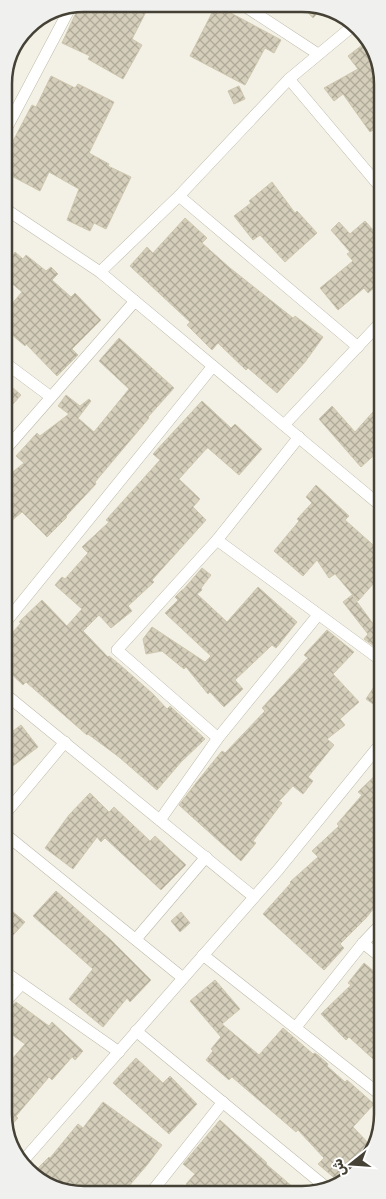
<svg xmlns="http://www.w3.org/2000/svg" width="386" height="1199" viewBox="0 0 386 1199" font-family="Rubik,'Noto Naskh Arabic',sans-serif">
	<defs>
		<pattern id="building-cross-hatch" width="8" height="8" patternUnits="userSpaceOnUse" patternTransform="scale(1.25)"><rect width="8" height="8" fill="#d4cebb"/><path d="M0 0l8 8M0 8l8-8" fill="none" stroke="#aea999"/></pattern>
	</defs>
	<rect width="100%" height="100%" fill="#f3f1e5"/>
	<g fill="url(#building-cross-hatch)" stroke="#cfc7ae">
		<polygon points="85,4 150,4 132,39 142,45 123,79 88,59 90,56 62,43 79,6"/>
		<polygon points="216,5 281,40 274,53 265,48 245,85 190,56"/>
		<polygon points="301,5 317,5 323,8 313,18"/>
		<polygon points="366,42 380,67 371,74 381,89 381,125 370,132 343,94 334,101 324,88 358,69 348,56"/>
		<polygon points="51,76 75,88 78,84 114,102 89,153 109,164 108,166 131,177 106,229 94,223 90,231 67,220 79,189 49,172 40,191 4,172 4,158 32,105 36,107"/>
		<polygon points="239,86 245,99 234,104 228,91"/>
		<polygon points="272,182 295,213 297,211 317,233 285,262 260,235 253,240 234,216 251,203 249,201"/>
		<polygon points="185,218 207,238 202,243 230,268 293,318 295,316 323,337 305,362 277,393 248,368 246,370 218,343 212,350 187,325 190,322 130,266 147,247 153,253"/>
		<polygon points="365,221 374,231 381,225 381,282 368,293 364,288 338,310 320,288 353,261 347,254 350,252 331,230 339,222 350,234"/>
		<polygon points="15,252 23,259 26,255 46,271 51,267 58,274 52,280 71,297 75,293 101,320 72,349 78,355 57,376 26,344 25,346 4,328 4,313 22,292 4,277 4,266"/>
		<polygon points="119,338 174,388 148,417 149,418 95,482 96,484 66,516 67,517 47,537 22,512 4,527 4,479 24,463 16,456 37,433 40,436 69,414 58,406 66,395 80,406 89,399 91,401 78,418 94,432 129,389 99,361"/>
		<polygon points="4,380 21,395 4,414"/>
		<polygon points="202,401 231,428 235,424 262,449 239,475 208,448 207,448 179,479 200,499 193,507 206,520 152,580 154,582 128,606 132,611 111,628 99,615 83,631 108,657 109,656 119,664 153,694 167,709 170,706 205,739 181,762 157,790 119,757 88,734 87,735 26,682 23,685 5,668 5,641 21,623 19,622 42,600 67,626 82,609 55,585 62,577 65,579 88,553 82,547 109,522 106,520 160,460 153,454"/>
		<polygon points="381,403 381,449 361,467 319,419 332,406 355,432"/>
		<polygon points="316,485 349,516 345,520 381,552 381,589 374,583 358,601 335,574 329,578 317,560 303,576 274,551 299,521 297,519 312,503 306,497"/>
		<polygon points="202,568 211,575 201,588 202,590 197,594 227,622 258,587 297,622 276,648 272,645 235,680 243,689 224,707 210,692 208,694 186,667 184,669 162,651 146,654 143,639 152,627 205,662 211,656 165,613 178,600 175,597 182,590 183,590"/>
		<polygon points="352,595 374,625 381,615 381,651 364,639 368,634 343,602"/>
		<polygon points="327,630 354,652 333,674 359,702 340,719 345,725 327,739 334,745 308,777 313,781 303,794 293,786 279,801 282,803 253,841 256,843 241,861 179,805 196,783 222,751 225,753 265,711 262,708 308,658 304,655"/>
		<polygon points="374,687 382,693 382,699 376,706 366,699"/>
		<polygon points="21,725 38,747 5,772 5,737"/>
		<polygon points="382,769 382,898 366,918 340,944 344,948 324,970 263,914 291,883 290,882 318,857 312,851 339,826 337,824 362,795 358,792"/>
		<polygon points="90,793 109,812 114,807 150,841 155,836 186,865 161,890 105,838 101,842 97,837 73,869 45,848 69,815"/>
		<polygon points="56,891 111,940 151,980 130,1002 127,998 103,1027 69,999 93,969 33,916"/>
		<polygon points="5,905 25,922 5,944"/>
		<polygon points="181,912 190,923 180,932 171,921"/>
		<polygon points="364,963 382,978 382,1067 349,1037 346,1040 321,1014 351,985 348,983"/>
		<polygon points="215,980 240,1009 222,1024 259,1055 283,1028 313,1054 315,1053 319,1056 328,1064 327,1066 345,1082 347,1080 374,1104 353,1127 371,1146 362,1167 338,1181 318,1164 324,1158 298,1130 296,1132 232,1077 229,1080 206,1060 213,1051 211,1049 221,1037 190,1001"/>
		<polygon points="16,1002 49,1026 52,1022 83,1051 75,1060 72,1057 52,1080 49,1077 16,1116 18,1118 6,1131 5,1067 25,1044 5,1030 5,1010"/>
		<polygon points="136,1058 163,1083 170,1076 197,1104 169,1134 113,1083"/>
		<polygon points="103,1102 162,1145 147,1165 122,1194 69,1194 32,1174 49,1157 50,1158 78,1124 83,1128"/>
		<polygon points="220,1120 267,1163 266,1164 301,1194 197,1194 186,1184 195,1174 183,1164"/>
	</g>
	<g fill="none" stroke-linecap="round" stroke-linejoin="round">
		<defs>
			<g id="street">
				<polyline points="243,5 318,54"/>
				<polyline points="289,79 381,188"/>
				<polyline points="4,133 69,10"/>
				<polyline points="179,196 358,347"/>
				<polyline points="4,208 100,272 381,506"/>
				<polyline points="100,272 179,196 289,79 354,25"/>
				<polyline points="4,362 51,397"/>
				<polyline points="284,425 381,322"/>
				<polyline points="4,451 135,301"/>
				<polyline points="217,540 382,661"/>
				<polyline points="5,623 213,366"/>
				<polyline points="5,694 254,897"/>
				<polyline points="218,738 117,650 217,540 299,437"/>
				<polyline points="5,814 65,742"/>
				<polyline points="160,820 218,738 318,615"/>
				<polyline points="5,834 183,978"/>
				<polyline points="136,939 206,857"/>
				<polyline points="363,943 382,958"/>
				<polyline points="203,955 382,1096"/>
				<polyline points="5,972 119,1052"/>
				<polyline points="5,1002 22,984"/>
				<polyline points="296,1027 363,943 382,923"/>
				<polyline points="136,1031 327,1188"/>
				<polyline points="22,1162 278,870 382,742"/>
				<polyline points="150,1194 223,1102"/>
			</g>
		</defs>
		<use href="#street" stroke="#bebaa8" stroke-width="12"/>
		<use href="#street" stroke="#fff" stroke-width="11"/>
	</g>
	<path d="M0 0H386V1199H0ZM84 12H302A72 72 0 0 1 374 84V1114A72 72 0 0 1 302 1186H84A72 72 0 0 1 12 1114V84A72 72 0 0 1 84 12Z" fill="#f0f0ef" fill-rule="evenodd"/>
	<path fill="none" stroke="#454135" stroke-width="2.5" d="M84 12H302A72 72 0 0 1 374 84V1114A72 72 0 0 1 302 1186H84A72 72 0 0 1 12 1114V84A72 72 0 0 1 84 12Z"/>
	<g transform="translate(351 1164) rotate(253)" stroke="#ffffff" stroke-width="4" paint-order="stroke">
	<path d="M0-4L9 19L0 12L-9 19Z" fill="#454135"/>
	<text y="-8" font-size="14" font-weight="bold" text-anchor="middle" fill="#454135">ش</text>
	</g>
</svg>
